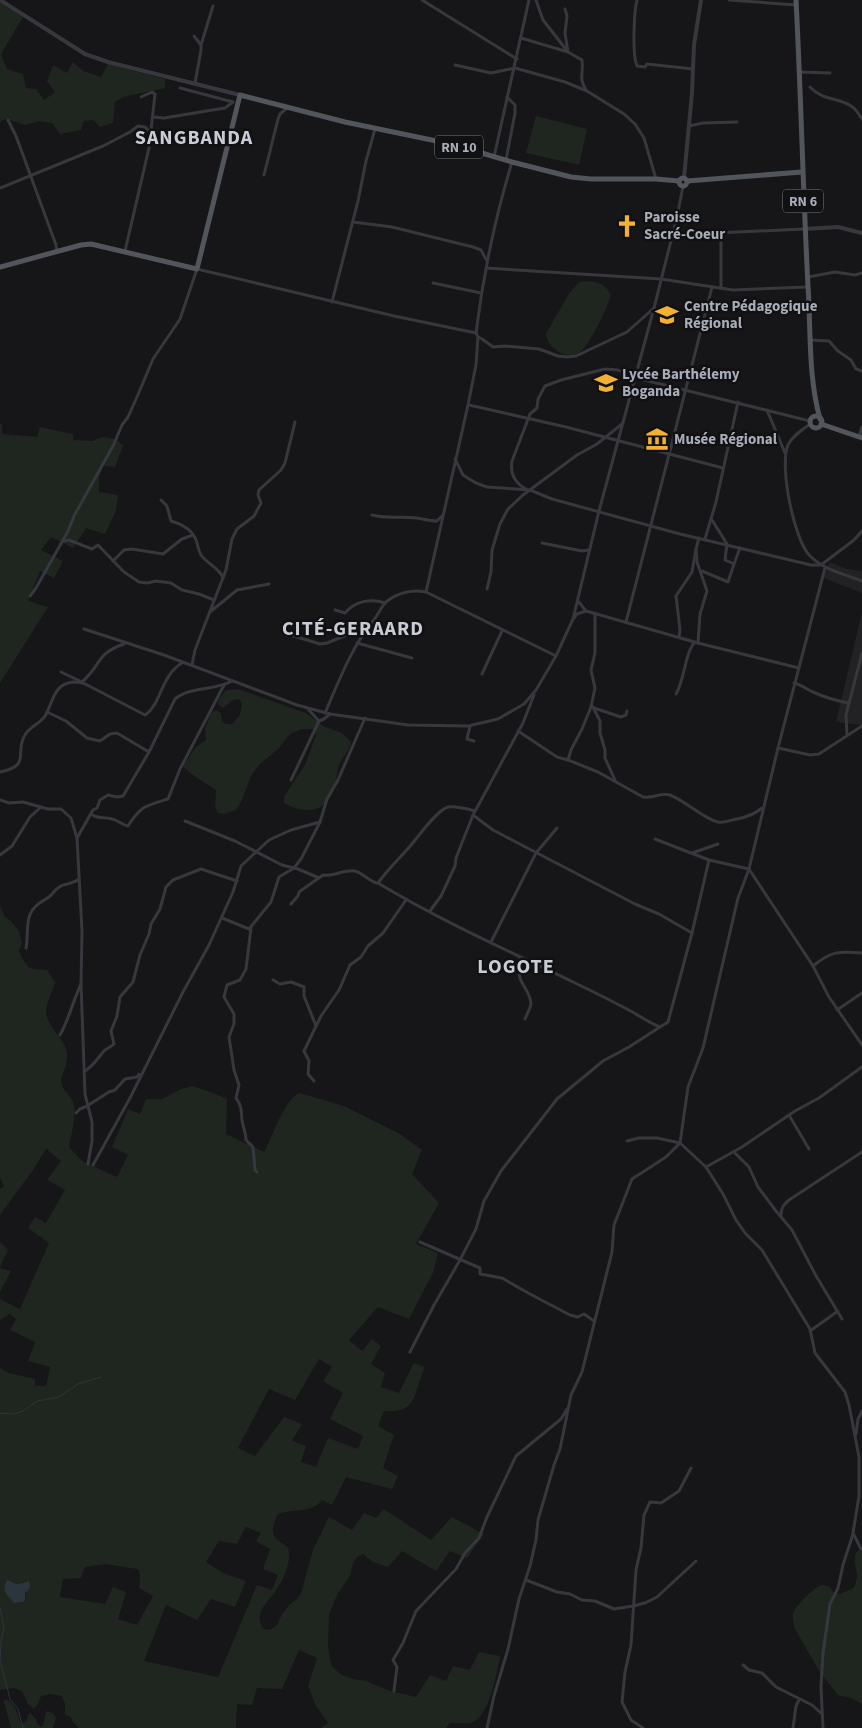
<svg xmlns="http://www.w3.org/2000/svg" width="862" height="1728" viewBox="0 0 862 1728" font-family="'Source Sans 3',sans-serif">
	<rect width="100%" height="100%" fill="#161618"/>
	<g fill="#222225">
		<polygon points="829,562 847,569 862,571 862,593 824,578"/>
		<polygon points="862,612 862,725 836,722"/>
	</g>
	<g fill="#1e261f" fill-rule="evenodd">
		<polygon points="0,2 23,17 1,54 7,69 23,74 26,88 36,89 44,100 55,92 47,81 53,65 67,73 73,62 83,71 101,77 108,64 165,79 165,88 123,97 115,102 113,123 100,127 93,120 84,121 81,130 60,134 52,123 39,121 25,125 6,119 0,122"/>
		<polygon points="536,116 587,129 579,165 526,153"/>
		<path d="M587 281C599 282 605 284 611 295 606 310 592 340 581 351 575 356 566 357 559 352 552 347 547 343 546 334L568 295 579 282Z"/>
		<polygon points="0,424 2,424 2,434 37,437 40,427 73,434 73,440 93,441 102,437 116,439 123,446 115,467 103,466 99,477 99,492 118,495 116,511 105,534 86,528 73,548 51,537 41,550 63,561 54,578 40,571 28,601 48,607 0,683"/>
		<path d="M238 689 306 713 325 727 342 733 351 742C350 752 342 756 339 765 336 774 336 784 333 792 323 815 303 813 284 803V797L306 763 316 735 313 729H301L290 734 278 749 259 765 251 776 242 800 236 810 224 814 218 813 215 807 216 790C209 785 186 772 183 766L196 747 206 740 205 728 212 712 217 710 221 714 222 721 226 724H232L240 715 242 704 239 699 233 700 223 708 218 704 219 699 226 690Z"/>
		<path d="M0 906 5 917 10 920 19 931 22 943 19 950 21 956 28 967 34 969 47 970 55 982C53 991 46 1002 46 1012 47 1029 69 1040 67 1058 67 1066 62 1074 61 1081 62 1090 67 1092 71 1098 79 1108 71 1135 69 1147L82 1161 117 1177 128 1155 112 1147 128 1109 140 1114 146 1099H162L181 1089 192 1086 208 1091 227 1099 226 1134 264 1152C273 1137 284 1098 300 1093L344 1106 400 1134 422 1150 412 1174 439 1203 416 1244 438 1253 433 1273 409 1319 378 1307 349 1340 362 1351 372 1339 381 1346 371 1364 385 1373 381 1387 399 1393 414 1363 425 1367C413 1392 419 1414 384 1411L378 1426 394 1435 383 1468 398 1476 392 1489 346 1477 332 1505 322 1500C311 1514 293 1508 278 1514 269 1532 271 1537 288 1547 292 1562 284 1579 275 1592 267 1603 252 1615 264 1629L270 1630 277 1625 282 1614 289 1605 298 1598 301 1593 313 1550 329 1517 352 1530 364 1513 376 1518 384 1509 431 1540 452 1517 484 1534 467 1558 450 1551 436 1571 402 1551 388 1567 373 1562 363 1554 357 1557 353 1563 350 1576 338 1593 329 1614 328 1646 331 1665 340 1674 353 1679 366 1681 390 1691 416 1697 430 1675 446 1681 453 1666 470 1670 479 1652 500 1656C497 1672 489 1720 470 1723 463 1724 456 1722 450 1723L446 1728H321L328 1723 316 1706 308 1686 317 1658 299 1650 282 1689 257 1688 252 1705 237 1704 236 1728H79L72 1721V1718L65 1714V1704L62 1696 50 1694 41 1696 38 1704 34 1709 28 1704 22 1691 14 1688 0 1690V1368L9 1373 35 1379V1386H46L50 1367 28 1361 35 1342 10 1330 16 1319 10 1314 0 1320V1299L20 1309 49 1243 28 1228 35 1217 46 1223 65 1190 47 1180 61 1161 46 1149 33 1170 0 1215V1189L4 1186 0 1178ZM319 1359 332 1367 323 1381 343 1393 330 1419 363 1436 358 1449 328 1438 316 1467 301 1462 306 1446 292 1441 302 1424 284 1417 255 1456 238 1448 269 1389 295 1400ZM246 1527 261 1533 256 1541 270 1549 263 1569 278 1575 272 1590 257 1585 218 1677 144 1661 166 1605 197 1620 211 1599 235 1607 246 1581 223 1573 206 1562 219 1541 237 1544ZM105 1564 138 1569 140 1575 139 1588 153 1596 137 1625 118 1619 126 1592 113 1587 105 1604 60 1597 63 1579 81 1578 85 1567ZM12 1581 18 1584 27 1581 25 1600 23 1602 14 1603 11 1599Z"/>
		<polygon points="0,1242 8,1250 0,1267"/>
		<polygon points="0,1268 11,1271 0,1292"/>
		<path d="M862 1549V1704L851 1698 838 1695 834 1690 819 1671 794 1627C794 1623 792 1618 793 1614 795 1606 814 1587 822 1585 825 1585 827 1586 830 1587L833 1592 840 1594 854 1588C862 1569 850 1566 857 1551Z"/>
		<path d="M5 1699C15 1702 17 1713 20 1722L22 1724 27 1721 28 1715 30 1713 36 1719 38 1725 42 1727C46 1722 43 1716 47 1711L53 1713 56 1718 53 1728H11L4 1702Z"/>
	</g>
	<path fill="#2c353c" d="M7 1580 18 1584 29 1581 30 1588 25 1593V1600L23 1602 14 1603C7 1594 1 1592 7 1580Z"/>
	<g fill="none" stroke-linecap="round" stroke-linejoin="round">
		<g stroke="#2c353c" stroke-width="1">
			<polyline points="0,1413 14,1414 23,1411 37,1401 59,1397 78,1384 101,1377"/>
			<polyline points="0,1608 4,1628 1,1641 0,1660 10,1699 18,1709 23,1728"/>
		</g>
		<g stroke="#37383d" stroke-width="3">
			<polyline points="422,0 517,59"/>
			<path d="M637 0C634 12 632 55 637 66L645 67 647 64 693 69"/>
			<polyline points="729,0 796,5"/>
			<path d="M565 9 567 16 565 33 568 52 582 60C584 73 578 78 586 90"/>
			<polyline points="194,36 201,45"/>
			<polyline points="521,38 568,52 543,20 536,0"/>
			<polyline points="455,65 491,73 515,68 565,82 587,91 624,114 635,124 644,138 656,179"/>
			<polyline points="799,72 830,73"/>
			<polyline points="195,83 201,50 201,45 213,6"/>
			<path d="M810 87C823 101 838 97 851 106 856 109 859 114 862 119"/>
			<polyline points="180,88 233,102"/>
			<polyline points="153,117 164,118 225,108 233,102"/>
			<polyline points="8,120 16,136 56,245 57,252"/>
			<polyline points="689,126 703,123 737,122"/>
			<polyline points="494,157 529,0"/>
			<polyline points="506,160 515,113 515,105 507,97"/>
			<polyline points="264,175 278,119 280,114 287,108"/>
			<polyline points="0,188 103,146 130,132 138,126 145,127 150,132"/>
			<polyline points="353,222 392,227 473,247 481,250 487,261"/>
			<polyline points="721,233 721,288"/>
			<polyline points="672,235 804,229"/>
			<polyline points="125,251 149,148 155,94 152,92 141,97"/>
			<polyline points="486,268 661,279 733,290 808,287"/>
			<polyline points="808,277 835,272 855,275 862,273"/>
			<polyline points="433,283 481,293"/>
			<polyline points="332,302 358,201 366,161 375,129"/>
			<polyline points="478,337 482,339 493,347 505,346 539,349 558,356 567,357 576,356 627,332 654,308"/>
			<polyline points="810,340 829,341 838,351 851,360 856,369 862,371"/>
			<polyline points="469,405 566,427 723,468"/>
			<polyline points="767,410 785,453"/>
			<path d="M810 424C802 430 792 436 788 445 779 466 794 540 810 556 824 570 844 574 862 581"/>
			<polyline points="859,437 862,427"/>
			<polyline points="455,459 463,475 476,483 487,487 530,490 552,499 680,534 811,565 821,565 854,540 862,531"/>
			<path d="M526 489C515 483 510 473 512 461L530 414 537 408 538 399 545 386 561 380 605 369 618 370 636 378 810 421"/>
			<path d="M161 500 167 506 171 521C181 524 192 529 196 540 198 545 198 550 201 555 207 564 220 568 223 578"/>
			<path d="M372 515C387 519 401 516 417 518 423 519 430 521 437 521L443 515"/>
			<polyline points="712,520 727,544 725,560 734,564 740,548"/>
			<polyline points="705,539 716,502 738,402"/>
			<polyline points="63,541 69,540 92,549 98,545 124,572 139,582 147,583 156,581 171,583 182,590 199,594 214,600"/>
			<polyline points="542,543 582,551 589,550"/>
			<polyline points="113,561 124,550 132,549 163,554 182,539 193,535"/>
			<polyline points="702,571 728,582 734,564"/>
			<polyline points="487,589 491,572 492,550 500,524 508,509 523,495 577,455 597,444 622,424"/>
			<path d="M426 592 468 405 476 365 478 337 476 333C483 276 495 218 512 162"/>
			<polyline points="30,596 36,588 67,533 75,514 113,446 122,425 128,417 137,397 153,359 180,319 197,269 394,316 476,333"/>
			<polyline points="578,601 586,611"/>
			<path d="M335 610 345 613C355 601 371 598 385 603"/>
			<polyline points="210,612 237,590 269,584"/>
			<polyline points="574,618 577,614 586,611 698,643 799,668"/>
			<polyline points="626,622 712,287"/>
			<polyline points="84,629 164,655 297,705 330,714 408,725 468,726 498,719 524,704 536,690 556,656 573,619 599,511 654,308 677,217 683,186"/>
			<polyline points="287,634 320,644 327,643 369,626"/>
			<polyline points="679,637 680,630 676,596 692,572 696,549"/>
			<polyline points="357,643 412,658"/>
			<polyline points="698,643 700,614 707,591 697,562 696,549 699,538"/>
			<polyline points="192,665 195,650 226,570 232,539 237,529 254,516 261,503 258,495 259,490 281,470 285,463 295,422"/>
			<path d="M61 672 82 682C102 665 95 654 124 644"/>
			<polyline points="482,674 502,631"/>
			<path d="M794 683C802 685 806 689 813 692 824 697 837 701 849 703"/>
			<path d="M676 694C685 679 685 652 695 642"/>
			<polyline points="591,707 593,707 600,721 600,733 605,750 605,758 615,780"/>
			<polyline points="594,708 621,717 626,715 627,711"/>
			<polyline points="308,709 319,721"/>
			<polyline points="47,712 66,721 87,738 100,741 110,734 117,733 149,752"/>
			<path d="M325 713C339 681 351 648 373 621 378 615 381 607 386 602 397 593 412 589 426 592L556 656"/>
			<polyline points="470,726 467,739 474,741"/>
			<polyline points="518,731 557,757 568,760 571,750 582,729 591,707 595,688 591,670 595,653 595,613"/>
			<polyline points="847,735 846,715 862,653"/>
			<polyline points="778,748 810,755 819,754 862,726"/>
			<path d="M568 760 598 772 643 797C653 799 661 792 670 795 686 801 705 820 718 822 724 823 731 820 737 819 747 817 755 814 762 808"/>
			<path d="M0 772C32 766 14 752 25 735 30 726 40 724 45 716 53 703 53 684 73 682 81 682 84 683 91 687L145 715C161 705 161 675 182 663"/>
			<polyline points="291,780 319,721 324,719 330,714"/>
			<polyline points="0,800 9,803 23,802 48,809 61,809 71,818 77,838"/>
			<path d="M91 814C99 820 104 816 112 819 118 820 122 825 128 826 141 806 145 806 168 799L180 769 224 685"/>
			<polyline points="473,815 493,830 635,904 659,914 692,933"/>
			<polyline points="185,821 235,841 282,865 298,869 319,878"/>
			<polyline points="655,839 709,860 749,869 813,966 829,997 862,1045"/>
			<polyline points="692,853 718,844"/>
			<polyline points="0,855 12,846 30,817 41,807"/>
			<path d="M378 883C388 869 400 858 411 845 418 837 438 809 448 807 456 806 467 809 475 811"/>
			<path d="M291 904 298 896 299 892 323 875C334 877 344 869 355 871 362 873 369 880 376 883H378C441 921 509 951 575 983 596 993 616 1003 636 1014 644 1019 652 1024 660 1027L668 1022 692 933 709 860"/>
			<polyline points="430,911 441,896 455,866 456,858 473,815 523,723 534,695"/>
			<polyline points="222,918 249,929 271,902 279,877 294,868 301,859 320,822 327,799 338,780 365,718"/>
			<path d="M251 928 246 969 240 980 227 985 224 997 234 1014V1024L229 1037 234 1070 239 1085 236 1098C242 1106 241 1111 242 1120 243 1127 246 1133 246 1140L253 1147 255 1170 257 1172"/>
			<polyline points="491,942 536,853 557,828"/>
			<path d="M26 948C29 934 24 917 36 906 40 902 45 900 49 897 53 894 55 889 61 886 67 883 73 884 79 879"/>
			<path d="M520 958C519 965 518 971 520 978 523 987 531 994 531 1004 530 1009 527 1014 525 1019"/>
			<path d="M813 966C831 951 839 951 862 953"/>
			<polyline points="273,980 280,984 291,982 304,987 304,996 316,1026"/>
			<polyline points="837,1010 862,993"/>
			<path d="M60 1035C69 1019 73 1001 81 984"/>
			<path d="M85 1071C94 1065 97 1059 104 1051 107 1048 111 1047 114 1044L111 1031 117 1016 120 997 133 982 140 955 149 934 151 924 160 909 166 887 173 880 201 869 237 881"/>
			<polyline points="314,1081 308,1074 309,1061 304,1051 321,1016 339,990 350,965 361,957 368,946 383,933 406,900"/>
			<polyline points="76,1113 80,1109 87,1106 109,1092 115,1090 125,1079 137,1077 139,1074"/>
			<polyline points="789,1115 809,1149"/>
			<polyline points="627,1141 639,1138 657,1138 680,1143 706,1167 723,1194 736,1220 745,1233 762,1250 810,1329 815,1353 845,1392 849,1405 859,1457 859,1496 853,1533 861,1549"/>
			<polyline points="734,1152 749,1167 758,1187 776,1211 792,1230 815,1274 842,1319"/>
			<path d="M88 1164 92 1141V1122L85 1094 81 984 82 931 77 838 93 810 97 808 100 800 108 795 117 797 123 796 149 752 175 699C190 686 215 691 232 681"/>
			<polyline points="93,1165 130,1098 183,992 209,945 233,892 241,866 269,840 291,830 320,822"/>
			<polyline points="706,1167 742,1147 795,1111 819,1098 862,1067"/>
			<path d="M781 1216C781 1208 783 1205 789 1200L862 1152"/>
			<polyline points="420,1242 480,1268 480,1274 502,1278 530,1294 570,1315 578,1317 584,1314 594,1321"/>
			<polyline points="810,1331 838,1311"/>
			<polyline points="410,1352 434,1305 460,1260 476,1229 484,1201 501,1171 557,1099 603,1061 629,1047 660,1027"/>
			<polyline points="856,1434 858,1419 862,1411"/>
			<polyline points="526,1580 557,1592 570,1594 582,1600 595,1601 614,1609 633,1606 645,1603 657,1597 696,1561"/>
			<polyline points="743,1665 749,1670 762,1673 776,1687 812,1705 821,1713"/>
			<polyline points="394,1691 397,1667 393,1660 403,1643 416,1611 456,1569 465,1553 479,1538 487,1517 516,1456 561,1419 567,1409"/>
			<polyline points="487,1728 494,1696 508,1649 519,1599 530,1566 536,1540 538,1520 554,1465 560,1449 571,1395 582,1372 612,1252 614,1225 632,1179 666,1157 680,1143 688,1087 703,1048 738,898 749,869 778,748 825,568"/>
			<polyline points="643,1728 631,1720 622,1702 625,1672 631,1645 636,1570 641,1548 644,1515 650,1502 661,1503 679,1491 691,1468"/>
			<polyline points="793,1728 796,1706 799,1700"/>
			<polyline points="823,1728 821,1687 823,1653 830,1604 838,1588 843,1565 853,1534"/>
		</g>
		<g stroke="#37383d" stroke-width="4">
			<polyline points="0,0 85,54 108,62 240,95"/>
			<polyline points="684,178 692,93 694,45 701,0"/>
			<polyline points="804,229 838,227 862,233"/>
		</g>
		<g stroke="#53555c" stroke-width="5">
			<path d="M796 0C801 95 803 191 808 286 811 330 808 376 820 419"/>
			<circle cx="683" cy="182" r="4"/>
			<polyline points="687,181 802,172"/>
			<polyline points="0,267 81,245 91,244 197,269 240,95 345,122 451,144 512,162 571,177 591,179 656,179 679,181"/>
			<circle cx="816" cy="422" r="6"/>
			<polyline points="821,424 862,438"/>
		</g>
	</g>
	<defs>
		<symbol id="church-bare" viewBox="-9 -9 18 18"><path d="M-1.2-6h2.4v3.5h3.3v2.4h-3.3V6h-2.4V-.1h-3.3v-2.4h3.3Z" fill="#f2b134" stroke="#111113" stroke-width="2.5" paint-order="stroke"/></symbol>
		<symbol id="university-bare" viewBox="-9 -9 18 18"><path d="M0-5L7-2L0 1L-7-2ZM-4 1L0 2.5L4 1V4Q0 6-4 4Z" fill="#f2b134" stroke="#111113" stroke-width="2.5" paint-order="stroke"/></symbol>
		<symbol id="museum-bare" viewBox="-9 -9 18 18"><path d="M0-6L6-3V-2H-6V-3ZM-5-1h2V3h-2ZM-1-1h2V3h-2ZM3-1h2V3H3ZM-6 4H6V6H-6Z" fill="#f2b134" stroke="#111113" stroke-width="2.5" paint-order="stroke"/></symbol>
	</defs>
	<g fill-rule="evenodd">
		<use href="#church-bare" x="611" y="210" width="32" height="32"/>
		<use href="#university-bare" x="651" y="299" width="32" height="32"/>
		<use href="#university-bare" x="590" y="367" width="32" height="32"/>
		<use href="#museum-bare" x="641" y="423" width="32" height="32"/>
	</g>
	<g text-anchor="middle" stroke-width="5" stroke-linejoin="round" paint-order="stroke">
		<g fill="#111113" stroke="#7b7e86" stroke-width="1">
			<rect x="435" y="135.5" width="48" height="23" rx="4"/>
			<rect x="783" y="189.5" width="40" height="23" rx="4"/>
		</g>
		<g font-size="14" font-weight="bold" fill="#a8adb8">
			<text x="459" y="152">RN 10</text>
			<text x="803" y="206">RN 6</text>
		</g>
		<g font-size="15" font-weight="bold" fill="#a8adb8" stroke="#111113" text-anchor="start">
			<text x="644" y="222">Paroisse<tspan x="644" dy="17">Sacré-Coeur</tspan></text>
			<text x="684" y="311">Centre Pédagogique<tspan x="684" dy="17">Régional</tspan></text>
			<text x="622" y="379">Lycée Barthélemy<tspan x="622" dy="17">Boganda</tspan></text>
			<text x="674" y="444">Musée Régional</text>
		</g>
		<g font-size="20" font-weight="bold" letter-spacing="1" fill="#c9ccd4" stroke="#111113">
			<text x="194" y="144">SANGBANDA</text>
			<text x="353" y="635">CITÉ-GERAARD</text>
			<text x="516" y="973">LOGOTE</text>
		</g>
	</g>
</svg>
